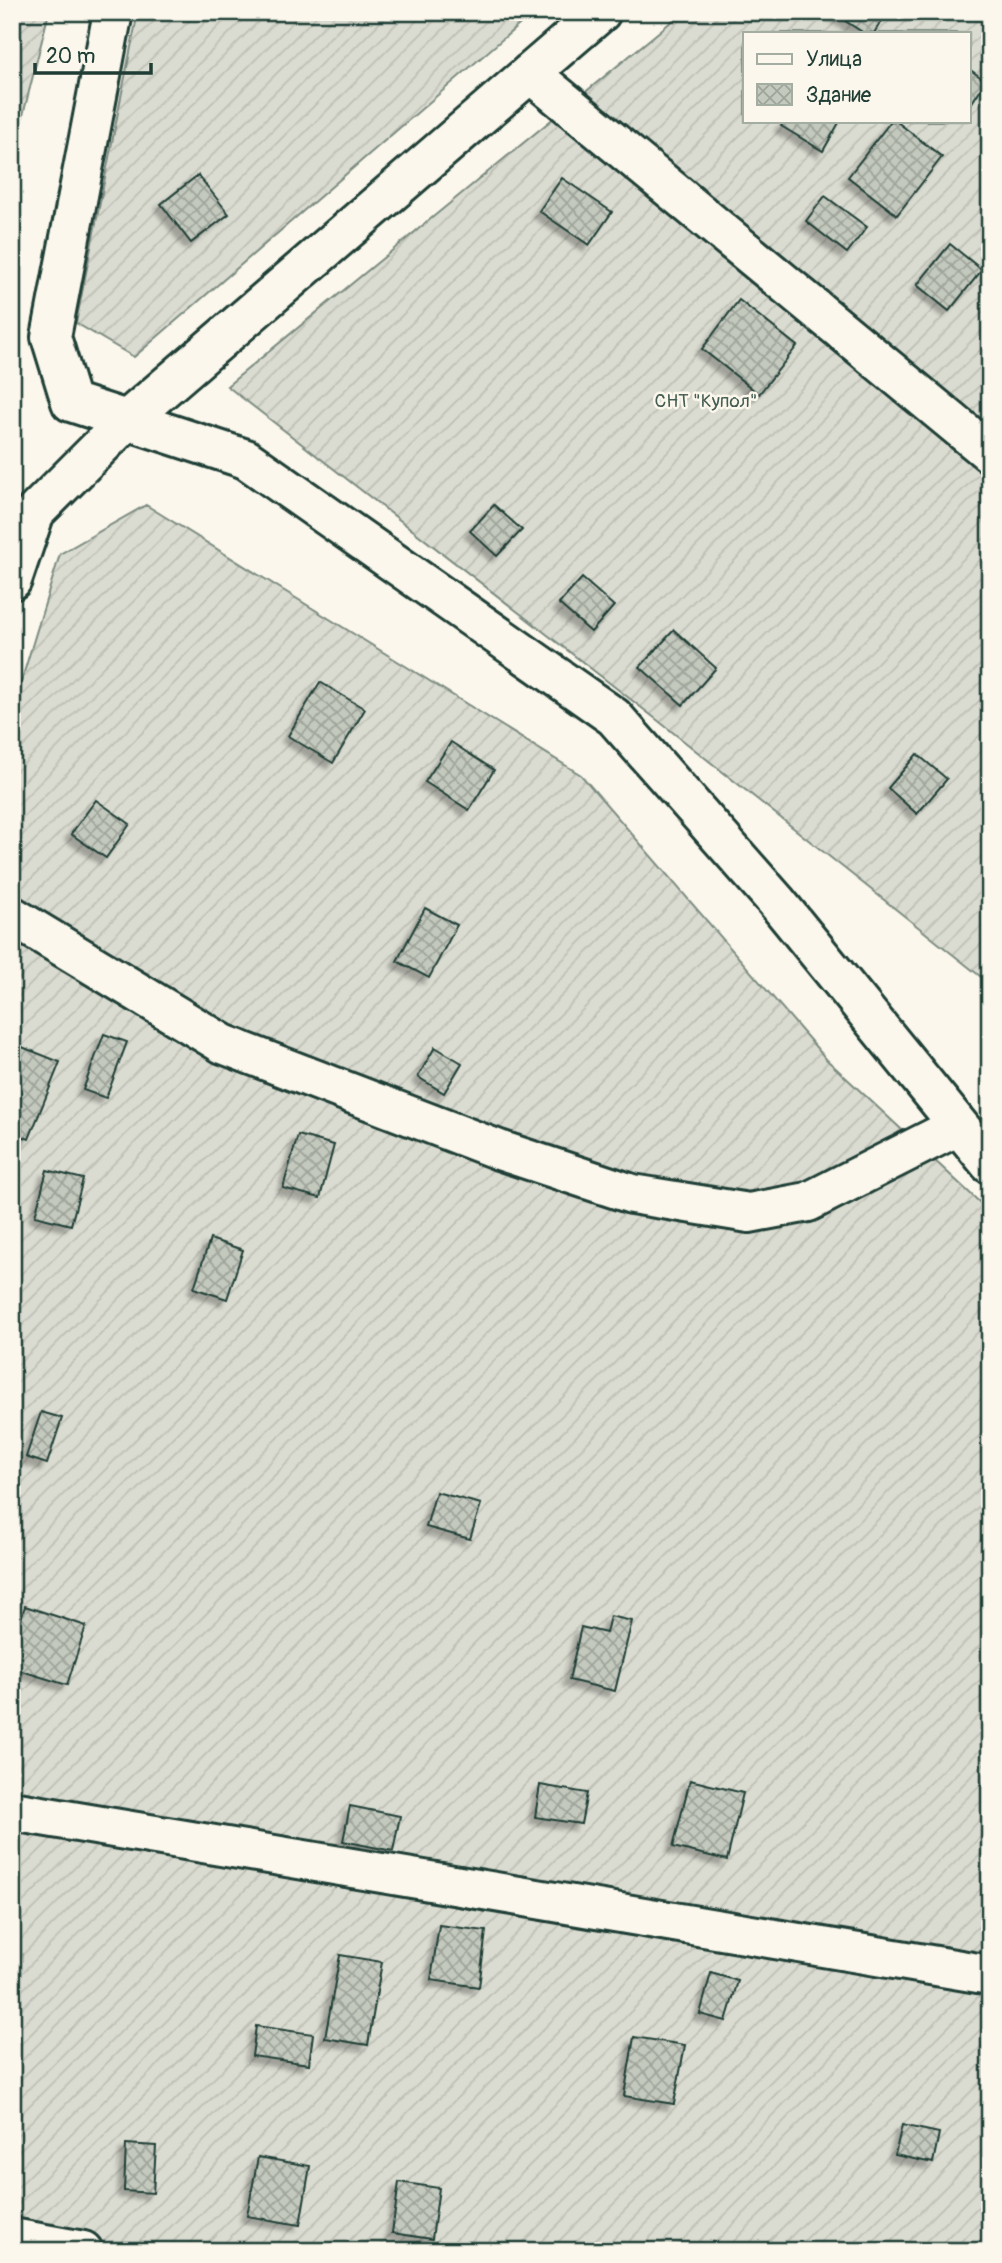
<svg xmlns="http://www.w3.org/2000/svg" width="1002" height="2263" viewBox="0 0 1002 2263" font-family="Pangolin,sans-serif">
	<defs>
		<pattern id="garden-furrows" width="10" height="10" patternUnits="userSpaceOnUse" patternTransform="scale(1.75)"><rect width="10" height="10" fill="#dbdcd1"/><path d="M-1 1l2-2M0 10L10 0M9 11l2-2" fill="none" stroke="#bcbeb4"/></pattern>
		<pattern id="building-cross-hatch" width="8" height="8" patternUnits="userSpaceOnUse" patternTransform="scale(1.75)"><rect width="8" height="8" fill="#c4c9be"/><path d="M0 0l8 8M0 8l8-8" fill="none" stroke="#9fa49b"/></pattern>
		<filter id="shadow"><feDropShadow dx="-6" dy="6" stdDeviation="2" flood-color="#0004"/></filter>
	</defs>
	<rect width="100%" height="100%" fill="#fbf7ec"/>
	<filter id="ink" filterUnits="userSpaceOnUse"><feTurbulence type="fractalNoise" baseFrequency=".0143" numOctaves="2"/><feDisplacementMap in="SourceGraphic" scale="14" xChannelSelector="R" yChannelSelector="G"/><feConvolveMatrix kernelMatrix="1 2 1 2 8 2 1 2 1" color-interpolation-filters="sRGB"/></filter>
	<g filter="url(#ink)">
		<g fill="url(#garden-furrows)" stroke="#7d8c82" stroke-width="2" fill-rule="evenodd">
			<polygon points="12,12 49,12 12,159"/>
			<polygon points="138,12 534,12 134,357 76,323"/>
			<path d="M683 12H990V984L656 719 227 386ZM745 33H969V121H745Z"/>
			<polygon points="146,505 581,775 827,1060 990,1212 990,2251 12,2251 12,712 60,554"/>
		</g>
		<g fill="url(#building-cross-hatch)" stroke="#1f3d34" stroke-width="2" filter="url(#shadow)">
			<polygon points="831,12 887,12 874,33 864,33"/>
			<polygon points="969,69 986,81 969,107"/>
			<polygon points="784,121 840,121 823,151 781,126"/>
			<polygon points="891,121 896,121 942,157 897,215 848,177"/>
			<polygon points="198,175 229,214 191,243 161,204"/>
			<polygon points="562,178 612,212 589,245 539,211"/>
			<polygon points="825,196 867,227 847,253 806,221"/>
			<polygon points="950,244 982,270 949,311 917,285"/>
			<polygon points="739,300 797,346 759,394 702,349"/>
			<polygon points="494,505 522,530 497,556 470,531"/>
			<polygon points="582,578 614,606 591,632 559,604"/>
			<polygon points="674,630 716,668 683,705 640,667"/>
			<polygon points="320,682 365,709 333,763 288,736"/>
			<polygon points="451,742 494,770 469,810 425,782"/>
			<polygon points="917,754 947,779 917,814 888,788"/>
			<polygon points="96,800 130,824 106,858 71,834"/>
			<polygon points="425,908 457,925 429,978 397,961"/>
			<polygon points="104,1034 127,1042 106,1098 83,1090"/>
			<polygon points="12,1043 60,1062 29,1139 12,1132"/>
			<polygon points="435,1047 462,1063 444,1093 418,1077"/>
			<polygon points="298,1135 334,1145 320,1198 283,1188"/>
			<polygon points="47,1170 83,1179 71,1225 35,1216"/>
			<polygon points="210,1239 243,1250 227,1299 194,1288"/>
			<polygon points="41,1412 62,1418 47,1464 26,1457"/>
			<polygon points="436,1492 481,1504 470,1539 426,1527"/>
			<polygon points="25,1606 86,1626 67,1685 12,1668 12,1646"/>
			<polygon points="610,1616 632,1621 615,1691 569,1680 581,1627 606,1633"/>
			<polygon points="690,1780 743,1793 727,1860 673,1847"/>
			<polygon points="540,1785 587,1793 581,1824 535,1817"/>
			<polygon points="350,1806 400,1816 393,1851 343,1841"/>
			<polygon points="439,1925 486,1931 479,1987 431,1980"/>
			<polygon points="340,1955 382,1962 368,2045 325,2038"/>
			<polygon points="711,1973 738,1981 726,2021 700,2014"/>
			<polygon points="256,2026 313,2034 309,2064 252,2056"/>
			<polygon points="634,2037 685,2045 674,2104 624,2096"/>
			<polygon points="902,2125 939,2133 933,2163 895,2155"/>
			<polygon points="126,2144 156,2146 153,2193 124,2191"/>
			<polygon points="258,2157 310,2166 300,2225 247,2216"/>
			<polygon points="399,2182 439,2188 432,2239 392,2233"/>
		</g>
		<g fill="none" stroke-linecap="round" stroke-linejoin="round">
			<defs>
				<g id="minor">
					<polyline points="530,73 990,453"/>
					<polyline points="127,420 246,459 614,717 776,901 990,1164"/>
					<polyline points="127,420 601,12"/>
					<polyline points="12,580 35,512 127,420 71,402 51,337 113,12"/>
					<polyline points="12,916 223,1044 499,1150 632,1194 749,1213 808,1202 958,1126"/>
					<polyline points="12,1811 990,1975"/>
					<polyline points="12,2238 83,2251"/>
				</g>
			</defs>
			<use href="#minor" stroke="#1f3d34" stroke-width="44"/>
			<use href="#minor" stroke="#fbf7ec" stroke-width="38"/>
		</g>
	</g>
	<g text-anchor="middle" stroke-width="5" stroke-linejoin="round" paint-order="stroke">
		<g font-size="19" fill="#455d53" stroke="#fbf7ec">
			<text x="706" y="407">СНТ "Купол"</text>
		</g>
	</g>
	<rect width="1002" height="2263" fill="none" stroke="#fbf7ec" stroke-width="42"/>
	<rect x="21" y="21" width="960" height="2221" fill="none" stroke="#1f3d34" stroke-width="2.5" filter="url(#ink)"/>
	<rect x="743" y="32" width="228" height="91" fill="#fbf7ec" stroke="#a3ada2" stroke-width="2"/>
	<rect x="757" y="54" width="35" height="10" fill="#fbf7ec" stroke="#a3ada2" stroke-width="2"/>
	<text x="806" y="66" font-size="21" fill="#1f3d34">Улица</text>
	<rect x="757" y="84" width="35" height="21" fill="url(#building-cross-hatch)" stroke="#a3ada2" stroke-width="2"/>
	<text x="806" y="102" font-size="21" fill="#1f3d34">Здание</text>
	<path d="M35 63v10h116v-10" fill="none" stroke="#1f3d34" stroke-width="3.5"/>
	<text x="46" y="63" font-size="21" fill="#1f3d34" stroke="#fbf7ec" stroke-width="5" paint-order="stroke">20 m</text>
</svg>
